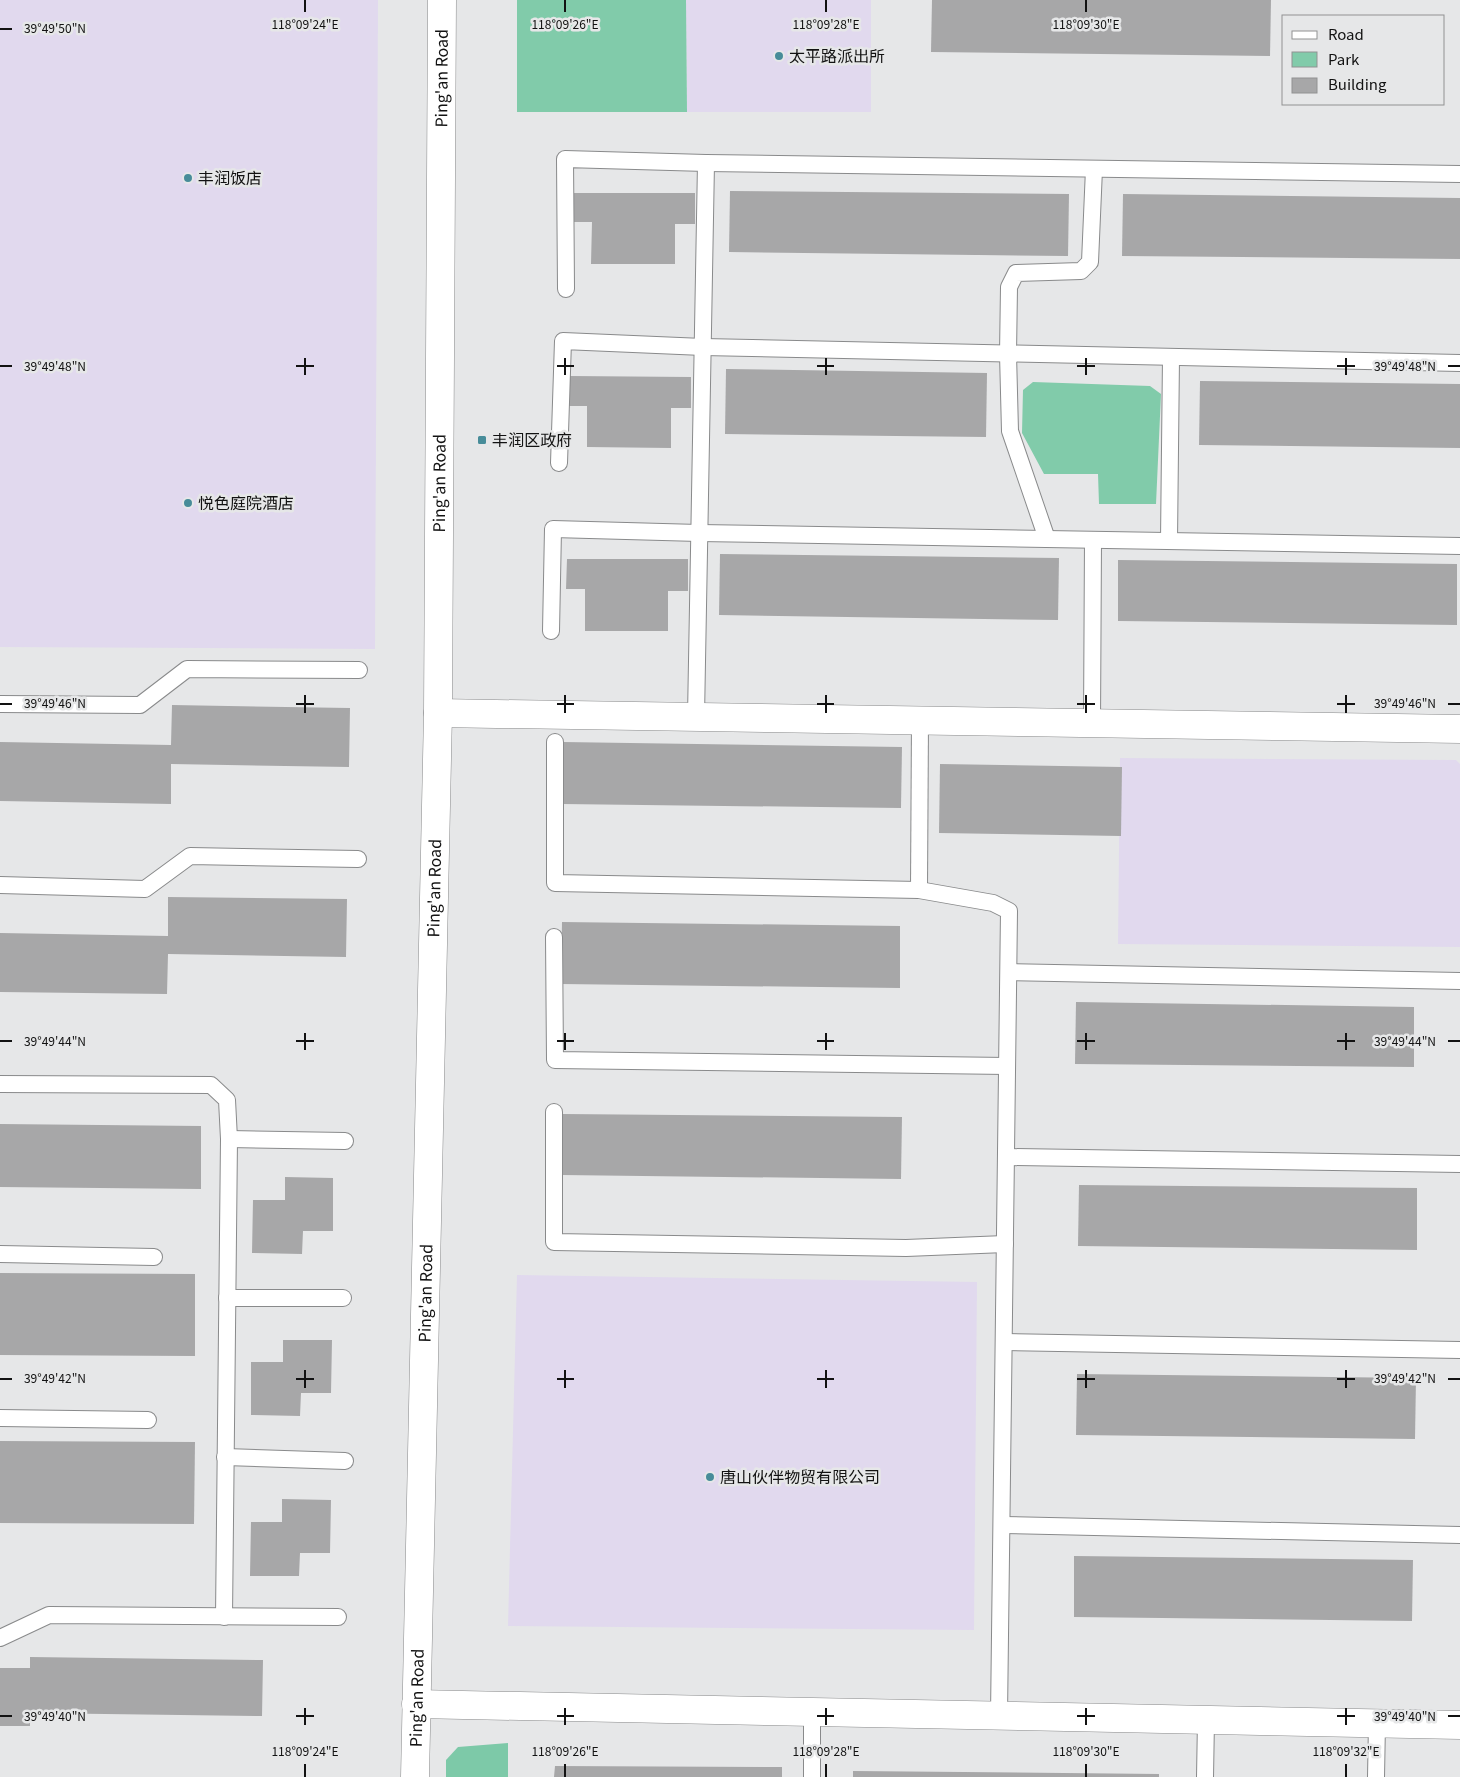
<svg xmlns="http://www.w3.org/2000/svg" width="1460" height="1777" viewBox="0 0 1460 1777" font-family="Georgia,'Noto Sans SC',serif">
	<rect width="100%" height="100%" fill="#e6e7e8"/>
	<g fill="#e1d9ee">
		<polygon points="0,0 378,0 375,649 0,647"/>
		<polygon points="686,0 871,0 871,112 687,112"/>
		<polygon points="1120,758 1456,760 1460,764 1460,947 1118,944"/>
		<polygon points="517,1275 977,1282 974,1630 508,1626"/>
	</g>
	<g fill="#81cbaa">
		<polygon points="517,0 686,0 687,112 517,112"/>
		<polygon points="1033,382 1150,386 1161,394 1156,504 1099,504 1098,474 1044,474 1022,433 1023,390"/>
	</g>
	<polygon fill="#7dc9a8" points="508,1743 508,1777 446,1777 446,1760 458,1747"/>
	<g fill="#a7a7a8">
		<polygon points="932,0 1271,0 1270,56 931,52"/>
		<polygon points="730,191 1069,194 1068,256 729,252"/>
		<polygon points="573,193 695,193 695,224 675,224 675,264 591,264 592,222 573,222"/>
		<polygon points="1123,194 1460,198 1460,259 1122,256"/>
		<polygon points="726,369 987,373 986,437 725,434"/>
		<polygon points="570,376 691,377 691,408 671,408 671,448 587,447 587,406 569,406"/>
		<polygon points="1200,381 1460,384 1460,448 1199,445"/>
		<polygon points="720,554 1059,558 1058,620 719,615"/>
		<polygon points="567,559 688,559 688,591 668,591 668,631 585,631 585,589 566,589"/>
		<polygon points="1118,560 1457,564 1457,625 1118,621"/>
		<polygon points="172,705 350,708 349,767 171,764 171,804 0,801 0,742 171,745"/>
		<polygon points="563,742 902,747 901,808 562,804"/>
		<polygon points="940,764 1122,767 1121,836 939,833"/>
		<polygon points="168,897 347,899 346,957 168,954 167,994 0,992 0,933 168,936"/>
		<polygon points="562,922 900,926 900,988 561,984"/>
		<polygon points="1076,1002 1414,1007 1414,1067 1075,1064"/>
		<polygon points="563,1114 902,1117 901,1179 562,1175"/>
		<polygon points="0,1124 201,1126 201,1189 0,1187"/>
		<polygon points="285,1177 333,1178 333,1231 303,1231 302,1254 252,1253 253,1200 285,1200"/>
		<polygon points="1079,1185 1417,1188 1417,1250 1078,1246"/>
		<polygon points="0,1273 195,1274 195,1356 0,1355"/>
		<polygon points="283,1340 332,1340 331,1393 301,1393 300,1416 251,1415 251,1362 283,1362"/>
		<polygon points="1077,1374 1416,1378 1415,1439 1076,1435"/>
		<polygon points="0,1441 195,1442 194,1524 0,1523"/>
		<polygon points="282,1499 331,1500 330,1553 300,1553 299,1576 250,1576 251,1522 282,1522"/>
		<polygon points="1074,1556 1413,1560 1412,1621 1074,1617"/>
		<polygon points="30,1657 263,1660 262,1716 30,1713 30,1726 0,1726 0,1668 30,1668"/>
		<polygon points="555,1766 782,1767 782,1777 554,1777"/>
		<polygon points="853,1771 1159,1774 1159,1777 853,1777"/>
	</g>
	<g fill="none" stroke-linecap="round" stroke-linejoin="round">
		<defs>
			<g id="lane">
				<polyline points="566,289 565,159 706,163 1460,174"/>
				<polyline points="559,463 563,341 703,347 1460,363"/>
				<polyline points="1047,539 1010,431 1008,354 1009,287 1016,273 1081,271 1090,262 1094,169"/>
				<polyline points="1169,541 1171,357"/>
				<polyline points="551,631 553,529 699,533 1460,546"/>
				<polyline points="0,704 140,705 187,669 359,670"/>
				<polyline points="696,717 706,163"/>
				<polyline points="1092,723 1093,540"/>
				<path d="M555 742V883L919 890 993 903 1009 911C1007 1179 1003 1447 999 1716"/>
				<polyline points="0,885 145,889 190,856 358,859"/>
				<polyline points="919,890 920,720"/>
				<polyline points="554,937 555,1060 1007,1066"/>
				<polyline points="1009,972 1460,981"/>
				<polyline points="0,1084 211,1085 227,1100 229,1139 224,1617"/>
				<polyline points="554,1112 554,1242 906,1248 1005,1244"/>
				<polyline points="229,1139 345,1141"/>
				<polyline points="1008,1157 1460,1164"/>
				<polyline points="0,1254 154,1257"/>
				<polyline points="227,1298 343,1298"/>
				<polyline points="1004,1342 1460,1350"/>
				<polyline points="0,1418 148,1420"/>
				<polyline points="225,1457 345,1461"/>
				<polyline points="1002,1525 1460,1535"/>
				<polyline points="0,1638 49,1615 338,1617"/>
				<polyline points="812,1777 812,1712"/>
				<polyline points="1205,1777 1206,1720"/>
				<polyline points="1376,1777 1377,1723"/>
			</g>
			<g id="street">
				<polyline points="438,713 1460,729"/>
				<polyline points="416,1704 1460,1725"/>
			</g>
			<g id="secondary">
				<path id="s1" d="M415 1777 438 713 442 0"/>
			</g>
		</defs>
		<use href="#lane" stroke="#898a8b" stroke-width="18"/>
		<use href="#street" stroke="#898a8b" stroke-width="29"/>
		<use href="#secondary" stroke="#898a8b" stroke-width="29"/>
		<use href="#lane" stroke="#fff" stroke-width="16"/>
		<use href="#street" stroke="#fff" stroke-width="28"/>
		<use href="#secondary" stroke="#fff" stroke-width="28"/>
	</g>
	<path fill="none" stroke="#121212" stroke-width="2" d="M305 0V12M565 0V12M826 0V12M1086 0V12M0 29H12M305 358V375M565 358V375M826 358V375M1086 358V375M1346 358V375M0 366H12M296 366H314M557 366H574M817 366H834M1077 366H1095M1337 366H1355M1448 366H1460M305 695V713M565 695V713M826 695V713M1086 695V713M1346 695V713M0 704H12M296 704H314M557 704H574M817 704H834M1077 704H1095M1337 704H1355M1448 704H1460M305 1033V1050M565 1033V1050M826 1033V1050M1086 1033V1050M1346 1033V1050M0 1041H12M296 1041H314M557 1041H574M817 1041H834M1077 1041H1095M1337 1041H1355M1448 1041H1460M305 1370V1388M565 1370V1388M826 1370V1388M1086 1370V1388M1346 1370V1388M0 1379H12M296 1379H314M557 1379H574M817 1379H834M1077 1379H1095M1337 1379H1355M1448 1379H1460M305 1708V1725M565 1708V1725M826 1708V1725M1086 1708V1725M1346 1708V1725M0 1716H12M296 1716H314M557 1716H574M817 1716H834M1077 1716H1095M1337 1716H1355M1448 1716H1460M305 1764V1777M565 1764V1777M826 1764V1777M1086 1764V1777M1346 1764V1777"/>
	<g fill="#478c99" stroke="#e6e7e8" stroke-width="2">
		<circle cx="779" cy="56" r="5"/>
		<circle cx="188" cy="178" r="5"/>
		<rect x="477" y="435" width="10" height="10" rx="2.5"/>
		<circle cx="188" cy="503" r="5"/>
		<circle cx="710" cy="1477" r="5"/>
	</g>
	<g text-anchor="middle" stroke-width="5" stroke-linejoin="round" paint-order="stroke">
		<g font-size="16" fill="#121212" stroke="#e6e7e8" text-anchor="start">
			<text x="789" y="62">太平路派出所</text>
			<text x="198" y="184">丰润饭店</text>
			<text x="492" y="446">丰润区政府</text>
			<text x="198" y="509">悦色庭院酒店</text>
			<text x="720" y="1483">唐山伙伴物贸有限公司</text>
		</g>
		<g font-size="16" fill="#121212" stroke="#e6e7e8">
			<text dy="6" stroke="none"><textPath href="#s1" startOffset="1699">Ping'an Road</textPath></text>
			<text dy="6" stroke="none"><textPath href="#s1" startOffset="1294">Ping'an Road</textPath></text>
			<text dy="6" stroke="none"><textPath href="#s1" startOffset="889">Ping'an Road</textPath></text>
			<text dy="6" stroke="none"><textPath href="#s1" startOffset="484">Ping'an Road</textPath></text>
			<text dy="6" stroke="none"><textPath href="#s1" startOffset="79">Ping'an Road</textPath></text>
		</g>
	</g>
	<g font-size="12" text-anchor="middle" fill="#121212" stroke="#e6e7e8" stroke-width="5" stroke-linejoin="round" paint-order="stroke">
		<text x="305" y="29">118°09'24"E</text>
		<text x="565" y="29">118°09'26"E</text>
		<text x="826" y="29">118°09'28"E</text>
		<text x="1086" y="29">118°09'30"E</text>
		<text x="55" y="33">39°49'50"N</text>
		<text x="55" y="371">39°49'48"N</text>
		<text x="1405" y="371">39°49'48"N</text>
		<text x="55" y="708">39°49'46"N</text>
		<text x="1405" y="708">39°49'46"N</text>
		<text x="55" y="1046">39°49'44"N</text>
		<text x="1405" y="1046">39°49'44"N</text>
		<text x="55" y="1383">39°49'42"N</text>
		<text x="1405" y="1383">39°49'42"N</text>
		<text x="55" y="1721">39°49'40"N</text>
		<text x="1405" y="1721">39°49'40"N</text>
		<text x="305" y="1756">118°09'24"E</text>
		<text x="565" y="1756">118°09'26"E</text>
		<text x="826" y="1756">118°09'28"E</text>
		<text x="1086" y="1756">118°09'30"E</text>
		<text x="1346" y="1756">118°09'32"E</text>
	</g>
	<rect x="1282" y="15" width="162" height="90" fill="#e6e7e8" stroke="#919292"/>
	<rect x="1292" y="31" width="25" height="8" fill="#ffffff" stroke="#919292"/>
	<text x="1328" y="40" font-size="15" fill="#121212">Road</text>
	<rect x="1292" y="52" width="25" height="15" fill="#81cbaa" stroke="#919292"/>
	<text x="1328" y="65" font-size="15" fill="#121212">Park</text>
	<rect x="1292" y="78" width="25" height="15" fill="#a7a7a8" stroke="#919292"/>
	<text x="1328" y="90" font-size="15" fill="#121212">Building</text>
</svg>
